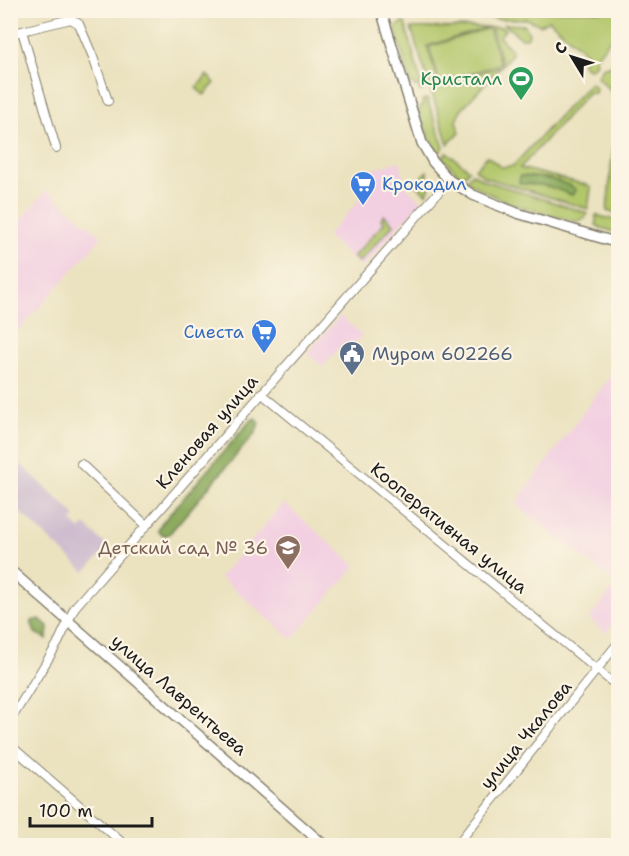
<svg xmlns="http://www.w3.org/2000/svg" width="629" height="856" viewBox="0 0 629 856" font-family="'Shantell Sans',sans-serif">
	<rect width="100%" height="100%" fill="#fcf5e5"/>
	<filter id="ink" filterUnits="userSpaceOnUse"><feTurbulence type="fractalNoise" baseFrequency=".0167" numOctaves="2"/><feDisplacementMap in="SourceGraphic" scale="12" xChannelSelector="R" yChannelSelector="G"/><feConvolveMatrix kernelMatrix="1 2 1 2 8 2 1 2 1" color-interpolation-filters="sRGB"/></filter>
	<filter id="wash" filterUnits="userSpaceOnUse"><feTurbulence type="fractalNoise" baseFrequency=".008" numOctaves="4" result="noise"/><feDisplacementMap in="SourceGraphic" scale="24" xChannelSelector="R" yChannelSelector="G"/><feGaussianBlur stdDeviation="1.35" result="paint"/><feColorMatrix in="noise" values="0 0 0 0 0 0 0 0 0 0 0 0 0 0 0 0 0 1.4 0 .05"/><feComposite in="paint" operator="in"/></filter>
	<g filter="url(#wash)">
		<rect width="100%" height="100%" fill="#ebe2bf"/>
		<g fill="#f2cfe1">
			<polygon points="400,161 405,186 422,201 362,268 327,236 375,183 371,170"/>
			<polygon points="47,190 102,237 18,331 11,323 11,231"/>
			<polygon points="340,316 362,335 347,352 340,347 323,367 307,353"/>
			<polygon points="618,366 618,617 606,633 589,619 616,584 515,504"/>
			<polygon points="284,503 356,566 292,639 220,577"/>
		</g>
		<polygon fill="#cfbdcf" points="11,455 74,514 75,518 72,522 80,530 85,525 108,547 85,572 11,504"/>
		<g fill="#b2c66a" stroke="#677143" stroke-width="1.5">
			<path d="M406 11H618V42L612 37 596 57C596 63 596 66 590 69L586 68 582 63 587 54 549 20 540 25 526 19H496L484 16 466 15 455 18H408Z"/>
			<polygon points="402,23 405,23 423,90 420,91 418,86 415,87 410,82 395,28"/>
			<polygon points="504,24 525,25 529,34 527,38 521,38"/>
			<polygon points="489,27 427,46 440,85 501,66 460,111 456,122 460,132 448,144 411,28"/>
			<polygon points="491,27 502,27 505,30 499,37 512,50 512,54 502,65"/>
			<polygon points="489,28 500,64 440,83 429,47"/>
			<polygon points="618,57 618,94 613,99 611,91 597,77 602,68 612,65"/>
			<polygon points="207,75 215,83 204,95 196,88"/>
			<polygon points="590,83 596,87 595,93 588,93 520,168 587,185 591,188 588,209 484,177 475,169 487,156 501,167 513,166"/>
			<polygon points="427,99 444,147 439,153 430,140 418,111 423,104 422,100"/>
			<polygon points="618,122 618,213 607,211 612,158"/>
			<polygon points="447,152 469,170 462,178 442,157"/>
			<polygon points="427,171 430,186 427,194 415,184"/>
			<path d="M472 173 483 180 587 213 585 218 577 222C539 212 499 204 466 180Z"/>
			<polygon points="384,215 394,224 359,262 353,257 384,223 381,219"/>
			<polygon points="596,215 618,221 618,233 601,228 596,225"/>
		</g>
		<g fill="#8dab5e" stroke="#54643d" stroke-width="1.5">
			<path d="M520 176C539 177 561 178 576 190L572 195C561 191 550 186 539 185 532 184 526 185 519 183Z"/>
			<polygon points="255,418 259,423 256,432 169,534 163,536 158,531 162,523 250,421"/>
			<polygon points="40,619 48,626 47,639 35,633 31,621"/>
		</g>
	</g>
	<g filter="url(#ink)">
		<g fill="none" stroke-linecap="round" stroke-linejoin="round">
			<defs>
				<g id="minor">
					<polyline points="22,31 56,148"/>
					<polyline points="10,34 71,19 79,24 93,57 108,101"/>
					<polyline points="261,393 618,687"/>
					<polyline points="81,464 146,525"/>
					<polyline points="10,721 58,643 75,607 449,180"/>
					<polyline points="10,745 126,846"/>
					<polyline points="456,846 618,643"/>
				</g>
				<g id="tertiary">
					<polyline points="381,10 422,143 433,162 449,180 473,195 517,213 618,243"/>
					<polyline points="10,570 325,846"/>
				</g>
			</defs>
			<use href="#minor" stroke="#847f6e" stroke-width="10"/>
			<use href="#tertiary" stroke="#847f6e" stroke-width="12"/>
			<use href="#minor" stroke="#fff" stroke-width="8"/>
			<use href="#tertiary" stroke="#fff" stroke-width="9"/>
		</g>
	</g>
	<defs>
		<symbol id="stadium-pin" viewBox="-11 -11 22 30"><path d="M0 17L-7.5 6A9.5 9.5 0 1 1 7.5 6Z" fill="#2e9e5b" stroke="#fcf5e5"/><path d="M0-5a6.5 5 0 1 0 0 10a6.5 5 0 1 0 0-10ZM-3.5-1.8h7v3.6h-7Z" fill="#fff"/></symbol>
		<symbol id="supermarket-pin" viewBox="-11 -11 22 30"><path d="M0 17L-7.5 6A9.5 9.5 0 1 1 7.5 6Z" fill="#3f7fe0" stroke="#fcf5e5"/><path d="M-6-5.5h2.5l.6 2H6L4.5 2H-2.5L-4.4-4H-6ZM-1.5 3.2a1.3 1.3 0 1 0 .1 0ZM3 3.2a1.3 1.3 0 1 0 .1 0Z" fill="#fff"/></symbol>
		<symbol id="civic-pin" viewBox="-11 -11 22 30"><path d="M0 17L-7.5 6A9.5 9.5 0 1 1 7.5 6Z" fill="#5c6f8a" stroke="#fcf5e5"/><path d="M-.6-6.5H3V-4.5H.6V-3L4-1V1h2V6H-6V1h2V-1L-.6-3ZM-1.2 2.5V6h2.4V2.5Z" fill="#fff"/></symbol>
		<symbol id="school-pin" viewBox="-11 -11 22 30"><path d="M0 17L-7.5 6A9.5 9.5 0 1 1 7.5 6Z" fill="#8d6e63" stroke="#fcf5e5"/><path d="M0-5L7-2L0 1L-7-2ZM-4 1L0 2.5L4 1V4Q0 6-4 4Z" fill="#fff"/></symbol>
	</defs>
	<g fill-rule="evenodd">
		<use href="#stadium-pin" x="506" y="64" width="30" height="40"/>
		<use href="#supermarket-pin" x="348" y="169" width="30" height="40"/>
		<use href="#supermarket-pin" x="249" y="317" width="30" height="40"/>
		<use href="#civic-pin" x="337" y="339" width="30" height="40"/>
		<use href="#school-pin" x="273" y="533" width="30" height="40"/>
	</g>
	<g text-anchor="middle" stroke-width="4.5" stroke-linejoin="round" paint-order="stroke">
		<g font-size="18" fill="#27864d" stroke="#fcf5e5" text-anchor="end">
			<text x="502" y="85">Кристалл</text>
		</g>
		<g font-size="18" fill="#366cbe" stroke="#fcf5e5" text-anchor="start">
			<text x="382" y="190">Крокодил</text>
			<text x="244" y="338" text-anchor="end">Сиеста</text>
		</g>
		<g font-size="18" fill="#4e5e75" stroke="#fcf5e5" text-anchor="start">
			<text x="372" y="360">Муром 602266</text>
		</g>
		<g font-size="18" fill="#1c1c1c" stroke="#fcf5e5">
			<text transform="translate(207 432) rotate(-49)" y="6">Кленовая улица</text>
			<text transform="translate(449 528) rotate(39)" y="6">Кооперативная улица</text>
			<text transform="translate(179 695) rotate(41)" y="6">улица Лаврентьева</text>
			<text transform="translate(526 735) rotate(-51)" y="6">улица Чкалова</text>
		</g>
		<g font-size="18" fill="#785e54" stroke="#fcf5e5" text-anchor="end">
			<text x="268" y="554">Детский сад № 36</text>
		</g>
	</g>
	<rect width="629" height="856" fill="none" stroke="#fcf5e5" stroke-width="36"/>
	<g transform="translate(572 57) rotate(308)" stroke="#fcf5e5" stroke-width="4.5" paint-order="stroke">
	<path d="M0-4.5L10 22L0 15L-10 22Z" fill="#1c1c1c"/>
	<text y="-9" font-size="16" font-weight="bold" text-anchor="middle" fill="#1c1c1c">С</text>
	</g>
	<path d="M30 817v9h122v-9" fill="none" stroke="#1c1c1c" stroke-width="3"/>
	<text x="39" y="817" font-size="18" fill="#1c1c1c" stroke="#fcf5e5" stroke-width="4.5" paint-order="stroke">100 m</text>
</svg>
